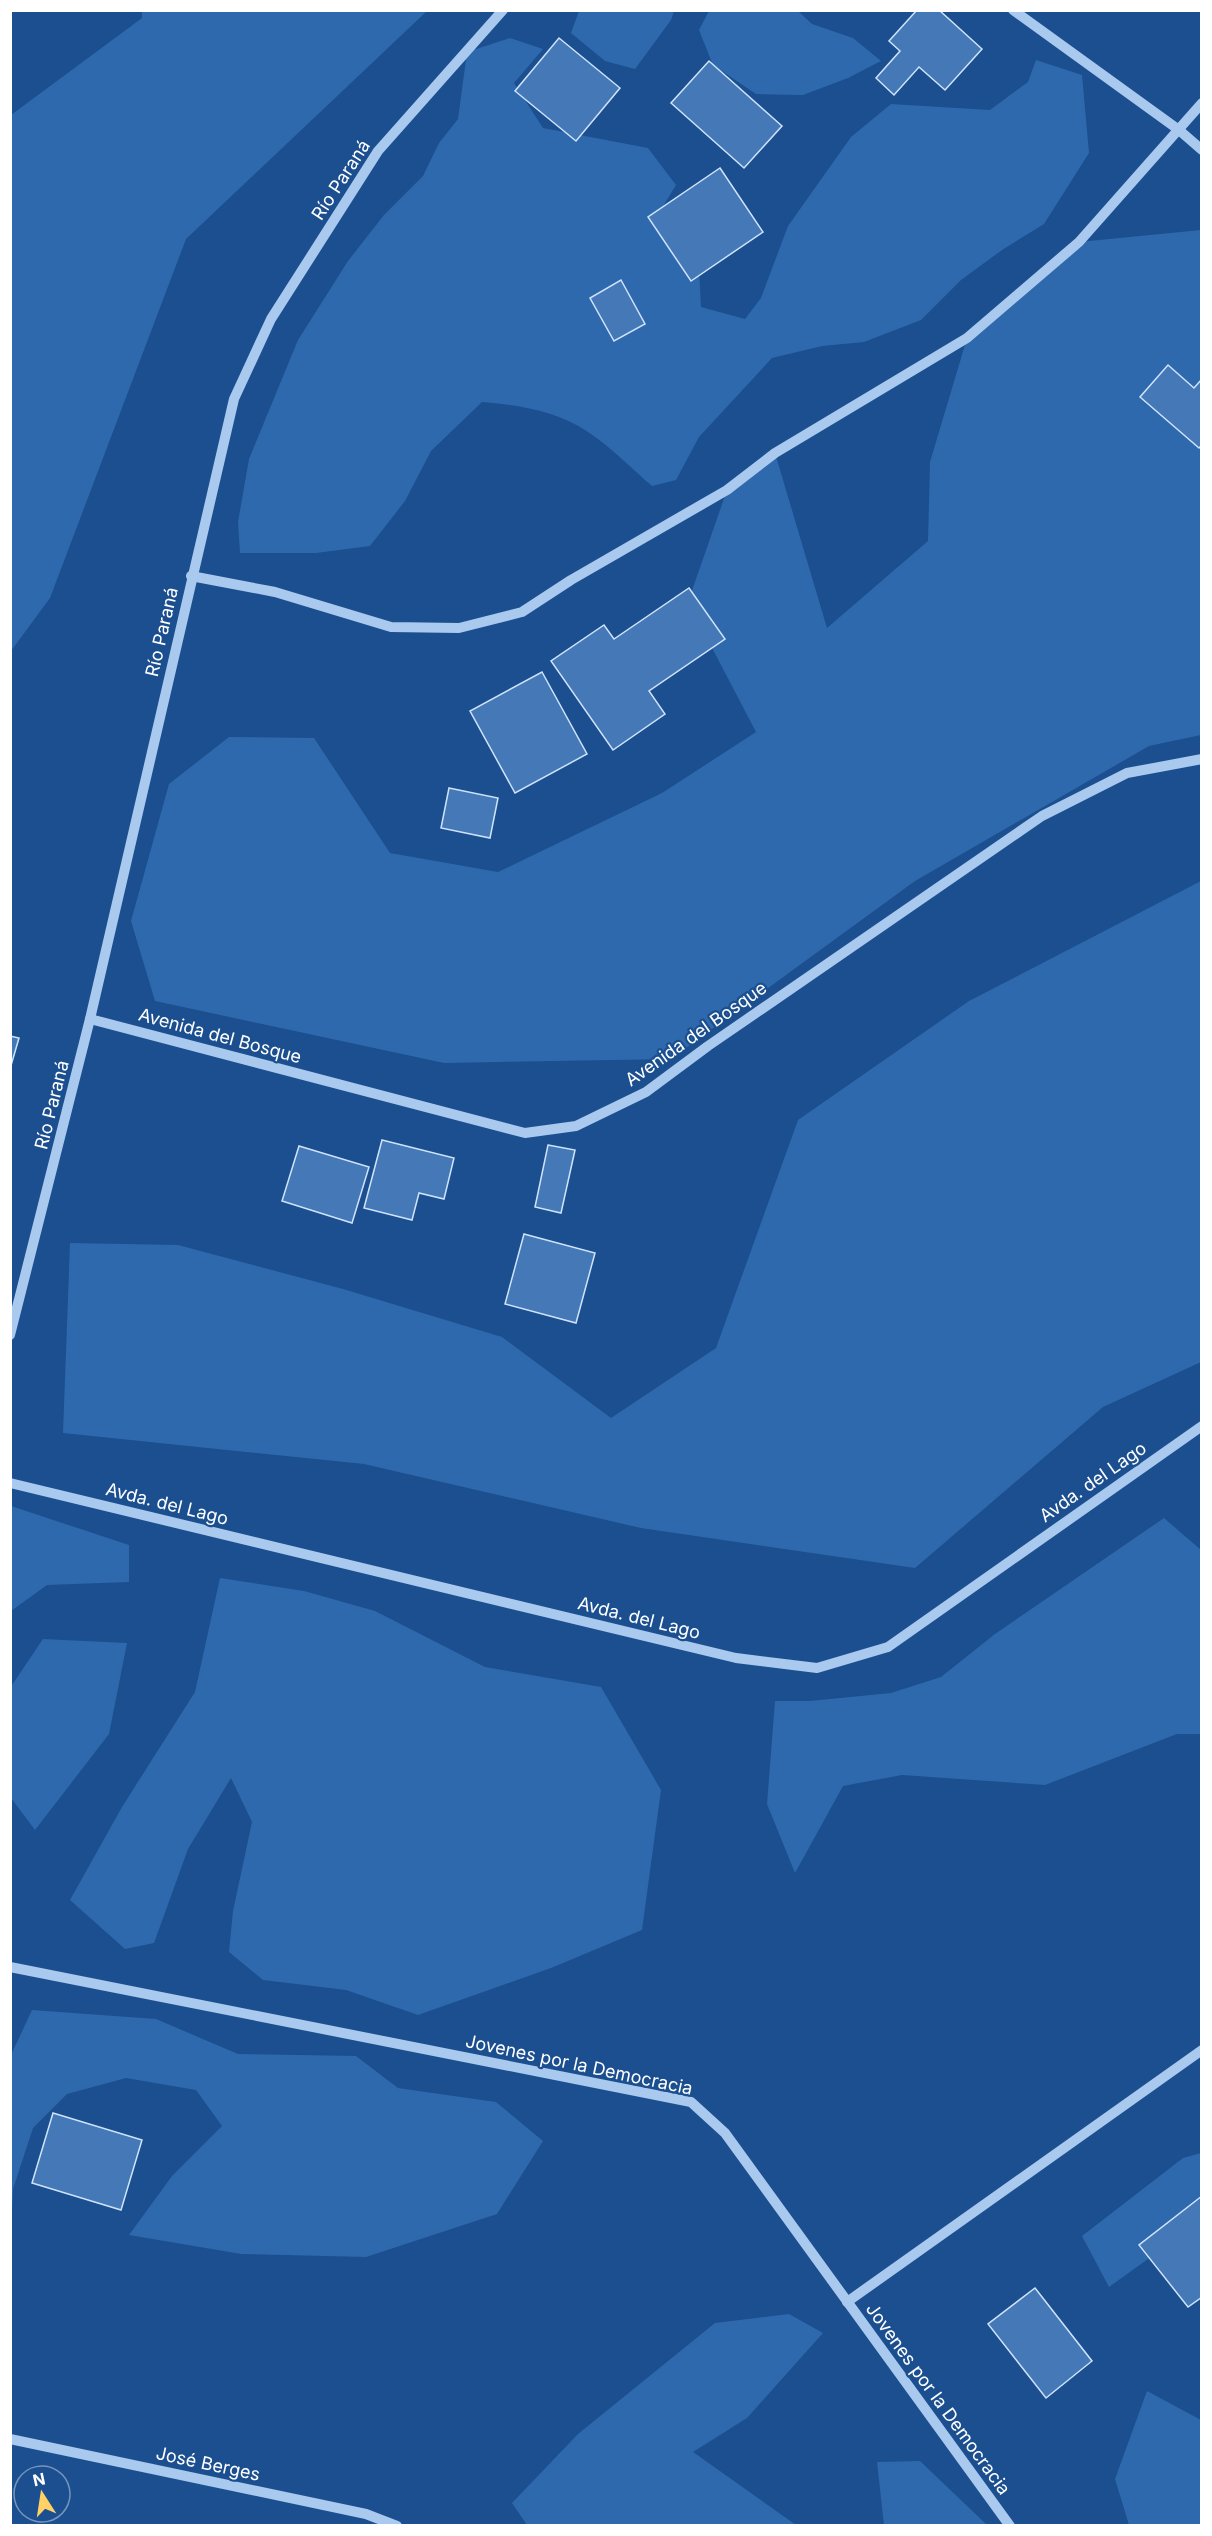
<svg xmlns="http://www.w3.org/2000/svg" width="1212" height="2536" viewBox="0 0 1212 2536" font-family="Inter,sans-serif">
	<rect width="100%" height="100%" fill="#1b4f8f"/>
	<g fill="#2e69ad">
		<polygon points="142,11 427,11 186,239 50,598 11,651 11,115 142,18"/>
		<polygon points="579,11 579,10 674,11 671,20 635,69 605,61 571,33"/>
		<polygon points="709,11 798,11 812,24 853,38 881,61 848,78 803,95 756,94 713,65 699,30"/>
		<path d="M510 38 543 49 514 83 543 128 648 148 676 185 662 208 699 268 701 307 745 319 761 298 788 226 851 137 891 104 990 110 1028 82 1036 60 1082 75 1089 153 1044 224 1002 250 961 280 921 320 864 342 822 346 772 358 699 437 676 480 652 486C631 468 611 447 588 432 557 411 519 405 482 402L431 451 405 501 370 546 316 553H240L238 522 249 459 298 340 348 261 384 215 423 176 439 143 458 119 467 52Z"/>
		<polygon points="1201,230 1201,735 1149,746 915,881 671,1059 444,1063 155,1001 131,921 169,784 229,737 314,738 390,853 498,872 662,793 756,732 688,602 727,490 775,453 827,628 928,541 930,462 967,338 1079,242"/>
		<polygon points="1201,881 1201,1362 1103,1407 915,1568 641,1528 364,1464 63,1433 70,1243 178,1245 343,1289 502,1337 611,1418 716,1348 798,1120 969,1001"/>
		<polygon points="11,1506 129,1545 129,1582 47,1585 11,1611"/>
		<polygon points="1164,1518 1201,1550 1201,1734 1177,1734 1045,1785 902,1775 843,1786 795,1873 767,1804 775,1701 810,1701 891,1693 941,1677 995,1634"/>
		<polygon points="220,1578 304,1591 375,1611 485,1667 601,1687 661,1790 642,1930 551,1968 418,2015 346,1990 263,1980 229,1952 233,1911 252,1822 231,1778 188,1849 154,1943 125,1949 70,1900 122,1807 195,1692"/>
		<polygon points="43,1639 127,1643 109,1734 35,1830 11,1798 10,1688"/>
		<polygon points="32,2010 156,2019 238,2054 356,2056 398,2088 496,2102 543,2141 497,2214 366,2257 241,2254 129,2235 172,2176 222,2126 196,2090 126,2078 67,2094 33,2128 13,2189 11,2234 11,2055"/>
		<polygon points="1201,2153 1201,2221 1109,2287 1082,2236 1183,2158"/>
		<polygon points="789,2314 823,2333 747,2418 693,2452 796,2525 527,2525 512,2503 578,2434 715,2323"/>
		<polygon points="1147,2391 1201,2420 1201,2525 1129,2525 1115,2479"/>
		<polygon points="920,2461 987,2525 884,2525 877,2462"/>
	</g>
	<g fill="#4478b7" stroke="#cfe3fa" stroke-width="1.5">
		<polygon points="917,10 939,10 982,49 945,90 919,67 894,95 876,78 900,51 889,41"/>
		<polygon points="559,38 620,88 576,141 515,91"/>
		<polygon points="709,61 782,126 744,168 671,103"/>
		<polygon points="720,168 763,232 691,281 648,217"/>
		<polygon points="621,280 645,324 614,341 590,298"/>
		<polygon points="1168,365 1194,388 1202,379 1202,445 1199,448 1140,397"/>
		<polygon points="689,588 725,639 649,691 665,714 613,750 551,661 604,625 614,639"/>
		<polygon points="542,672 587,754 515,793 470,711"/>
		<polygon points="449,788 498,798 490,838 441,828"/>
		<polygon points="10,1036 19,1038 10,1069"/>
		<polygon points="382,1140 454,1158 444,1199 419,1193 412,1220 364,1208"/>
		<polygon points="548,1145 575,1150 561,1213 535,1207"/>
		<polygon points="299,1146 369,1167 352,1223 282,1201"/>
		<polygon points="524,1234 595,1253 576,1323 505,1304"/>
		<polygon points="53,2113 142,2140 121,2210 32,2183"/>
		<polygon points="1202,2196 1202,2297 1188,2307 1139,2245"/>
		<polygon points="1035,2288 1092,2361 1046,2398 988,2324"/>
	</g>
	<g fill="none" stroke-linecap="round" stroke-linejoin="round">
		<g stroke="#a9c9ee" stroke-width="10">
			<polyline points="1013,10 1179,130 1202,150"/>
			<polyline points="191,576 275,592 391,627 459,628 522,612 571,580 727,490 775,453 967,338 1079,242 1202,103"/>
			<polyline points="90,1019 525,1133 576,1126 646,1092 708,1046 1042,816 1127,773 1202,759"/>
			<polyline points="10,1335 90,1019 234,399 271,319 378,151 503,10"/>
			<polyline points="10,1483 736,1658 817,1668 888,1647 1202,1426"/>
			<polyline points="10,1967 691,2102 725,2133 1010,2526"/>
			<polyline points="847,2302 1202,2050"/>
			<polyline points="10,2439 366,2514 397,2526"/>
		</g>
	</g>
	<g text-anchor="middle" stroke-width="4.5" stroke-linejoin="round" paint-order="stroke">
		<g font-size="18" fill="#fff" stroke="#1b4f8f">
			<text transform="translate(341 180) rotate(-57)" y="6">Río Paraná</text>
			<text transform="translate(162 632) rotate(-77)" y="6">Río Paraná</text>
			<text transform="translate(696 1034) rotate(-35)" y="6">Avenida del Bosque</text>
			<text transform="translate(220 1036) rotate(15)" y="6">Avenida del Bosque</text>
			<text transform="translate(52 1105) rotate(-76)" y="6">Río Paraná</text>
			<text transform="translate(1093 1482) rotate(-35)" y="6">Avda. del Lago</text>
			<text transform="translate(167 1504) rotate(14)" y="6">Avda. del Lago</text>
			<text transform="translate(639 1618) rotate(14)" y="6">Avda. del Lago</text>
			<text transform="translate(579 2065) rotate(12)" y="6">Jovenes por la Democracia</text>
			<text transform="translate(938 2399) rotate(54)" y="6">Jovenes por la Democracia</text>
			<text transform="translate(208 2464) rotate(12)" y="6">José Berges</text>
		</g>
	</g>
	<rect width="1212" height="2536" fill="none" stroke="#ffffff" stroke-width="24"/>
	<g transform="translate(42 2494) rotate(348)"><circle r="28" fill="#1b4f8f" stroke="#7695bc" stroke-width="1.5"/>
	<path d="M0-4.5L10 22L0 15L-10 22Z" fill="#ffd166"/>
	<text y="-9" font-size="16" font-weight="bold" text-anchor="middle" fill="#ffffff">N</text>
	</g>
</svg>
